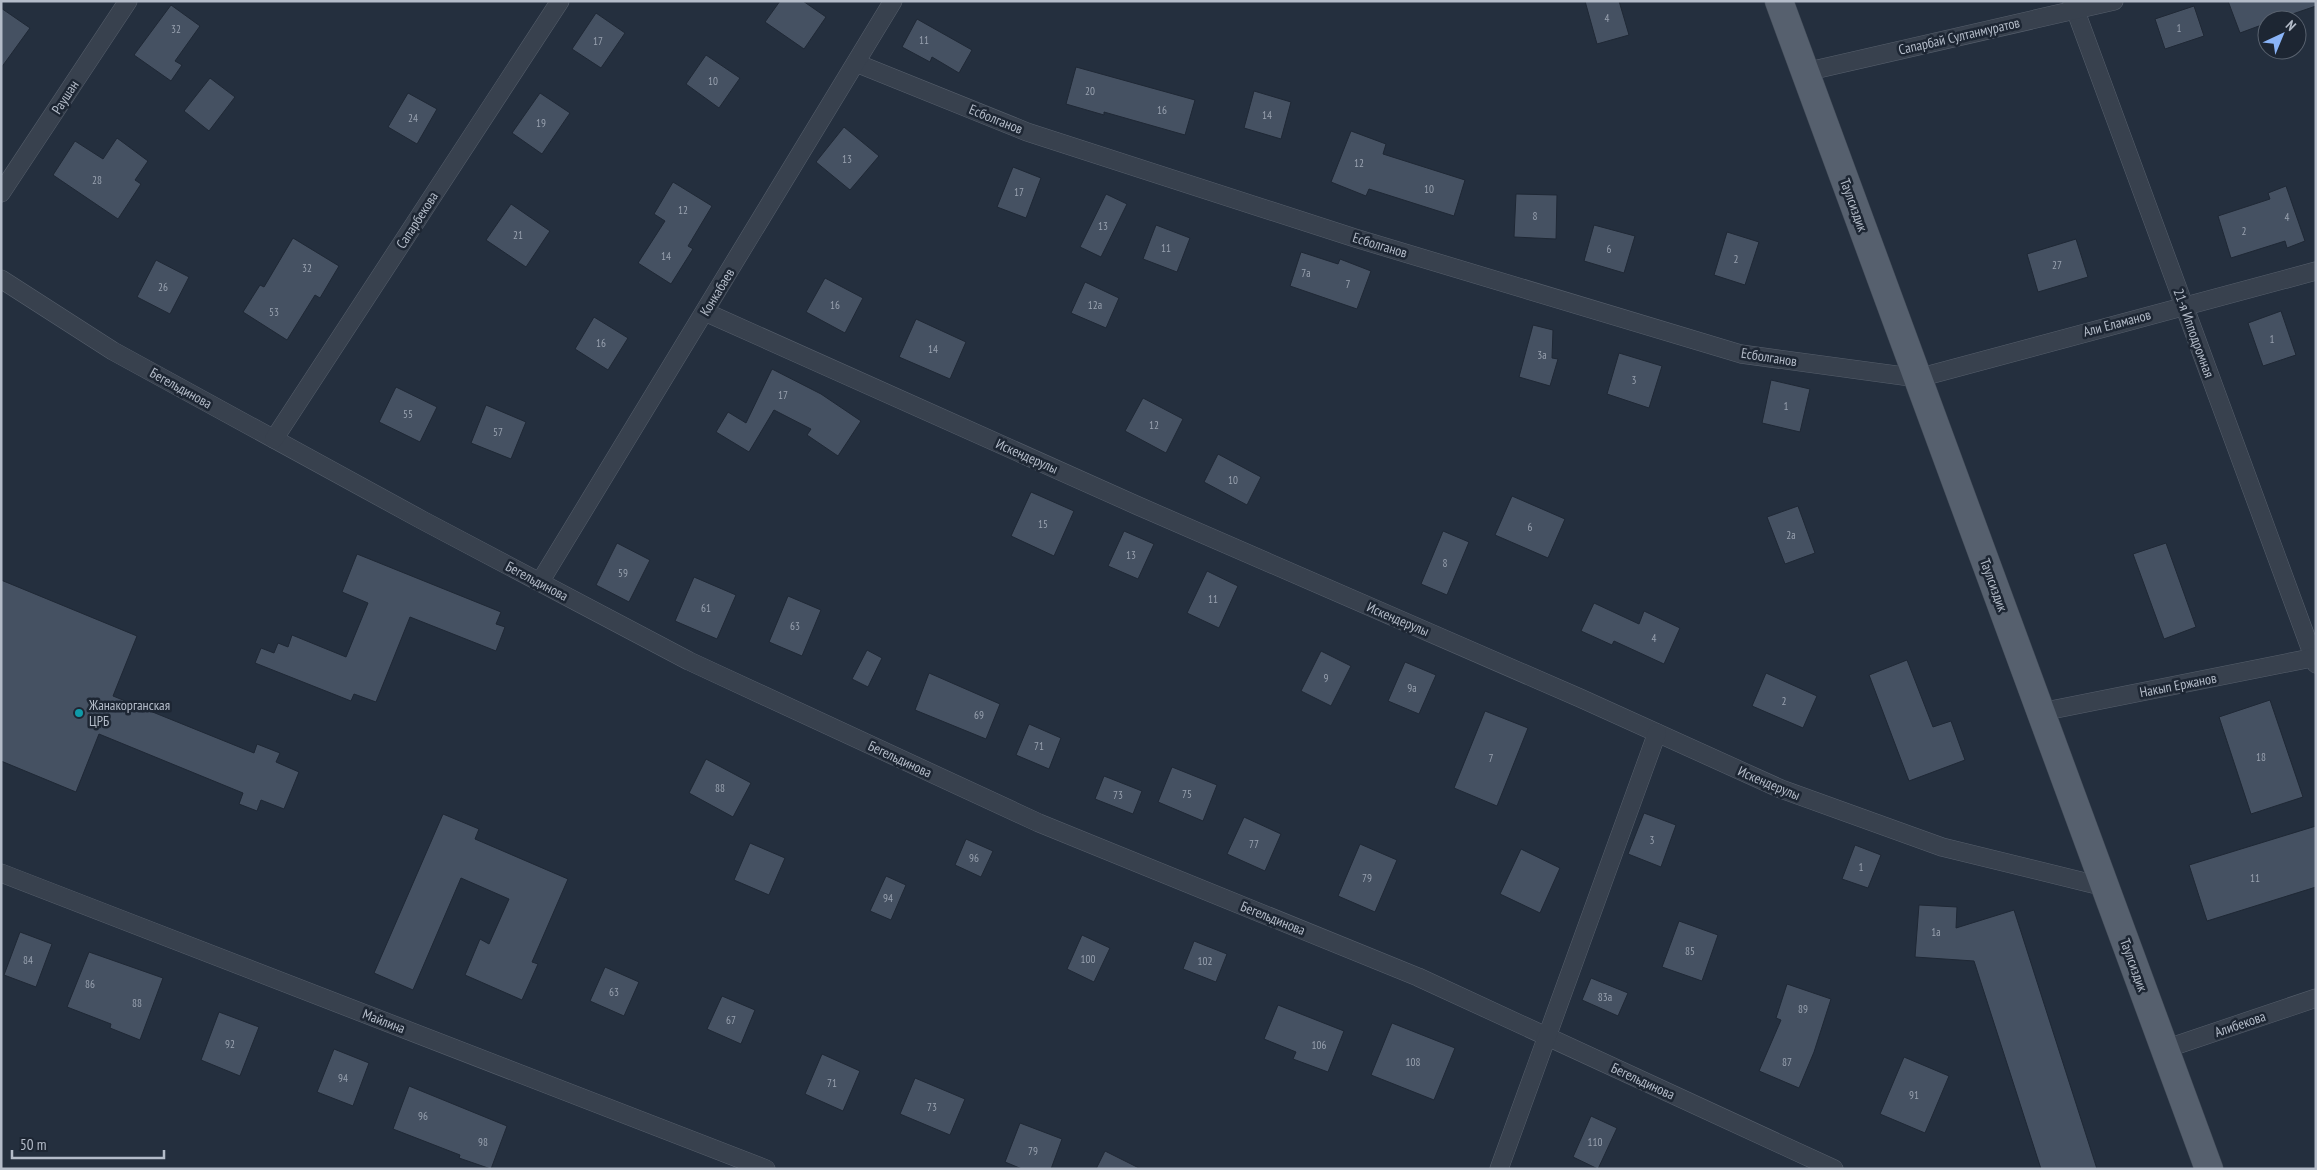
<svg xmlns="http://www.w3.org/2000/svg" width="2317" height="1170" viewBox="0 0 2317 1170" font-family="'PT Sans Narrow',sans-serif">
	<rect width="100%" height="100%" fill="#242f3e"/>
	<g fill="#455162" stroke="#1f2835">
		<polygon points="780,1 803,1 826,17 804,49 765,22"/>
		<polygon points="1585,1 1619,1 1629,35 1597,44"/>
		<polygon points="2228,1 2316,1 2316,6 2275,20 2267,20 2267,23 2240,33"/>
		<polygon points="171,5 200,26 175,61 182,65 171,81 134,55"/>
		<polygon points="2194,6 2204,36 2165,49 2155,19"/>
		<polygon points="1,8 30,28 1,68"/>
		<polygon points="596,13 625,33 601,68 572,49"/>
		<polygon points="917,19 972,50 959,73 932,57 930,62 902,47"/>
		<polygon points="706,55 740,78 719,108 686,84"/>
		<polygon points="1076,67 1195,100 1185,135 1104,112 1104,115 1066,104"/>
		<polygon points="210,78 235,97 209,131 184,111"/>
		<polygon points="1254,91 1291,102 1281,139 1244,128"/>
		<polygon points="408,93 437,109 417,144 388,127"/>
		<polygon points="540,93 570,113 542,154 512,133"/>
		<polygon points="844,127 879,156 850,190 816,162"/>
		<polygon points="1351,131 1386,144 1383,154 1465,180 1454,216 1369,189 1366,196 1331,182"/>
		<polygon points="117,138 148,161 135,180 141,184 118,219 53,175 75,141 103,159"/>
		<polygon points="1013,167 1041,178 1026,218 997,207"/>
		<polygon points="673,182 712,206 688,246 693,249 671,284 638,263 665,221 654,214"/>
		<polygon points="2286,186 2305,241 2287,248 2285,241 2231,258 2218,216 2270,199 2268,193"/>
		<polygon points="1106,194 1127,204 1101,257 1080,247"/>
		<polygon points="1516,194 1557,195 1556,239 1514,237"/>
		<polygon points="511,204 550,231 526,267 486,240"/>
		<polygon points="1156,225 1190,238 1177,272 1143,259"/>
		<polygon points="1594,225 1635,236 1624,273 1584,261"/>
		<polygon points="1727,232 1759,242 1745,285 1714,275"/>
		<polygon points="293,238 339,266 320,298 315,295 287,340 243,312 260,285 264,287"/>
		<polygon points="2076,239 2088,277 2038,292 2027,254"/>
		<polygon points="1301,252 1338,264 1340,259 1371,271 1357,309 1290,286"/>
		<polygon points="156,260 189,277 170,314 137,297"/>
		<polygon points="825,278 863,298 845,333 806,312"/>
		<polygon points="1085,282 1119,298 1106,328 1071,313"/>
		<polygon points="2281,311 2296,355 2263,366 2248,323"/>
		<polygon points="594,317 628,338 608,370 575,349"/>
		<polygon points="916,319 966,342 950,379 899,357"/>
		<polygon points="1533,325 1553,330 1552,358 1558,359 1550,386 1519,377"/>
		<polygon points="1619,353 1662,366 1649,408 1607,394"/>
		<polygon points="772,369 821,394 861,421 838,456 807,435 811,429 774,410 749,452 716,432 728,412 746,423"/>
		<polygon points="1771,380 1810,389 1800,432 1762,423"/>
		<polygon points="396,387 437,407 420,442 379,422"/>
		<polygon points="1143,398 1183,419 1166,453 1125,431"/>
		<polygon points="486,405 526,422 511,459 471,443"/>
		<polygon points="1218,454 1261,477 1247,505 1204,482"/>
		<polygon points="1031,492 1074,511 1054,556 1011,536"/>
		<polygon points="1512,496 1565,519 1548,558 1495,535"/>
		<polygon points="1798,506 1815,553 1785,564 1767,517"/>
		<polygon points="1124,531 1154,544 1138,579 1108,566"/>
		<polygon points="1443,531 1469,542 1447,595 1421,584"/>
		<polygon points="617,543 650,560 629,602 596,585"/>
		<polygon points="2166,543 2196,627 2164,639 2133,554"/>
		<polygon points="357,554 501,612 496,624 505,627 496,651 410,617 376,702 354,694 351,701 255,663 261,648 274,653 278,643 288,647 292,635 346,657 368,603 342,592"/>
		<polygon points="1207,571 1238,586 1219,628 1187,613"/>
		<polygon points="694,577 736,595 717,639 675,621"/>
		<polygon points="1,580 137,636 113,696 254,753 257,744 280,753 276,762 299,772 284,809 261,800 257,811 239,804 243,793 99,734 76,792 1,761"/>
		<polygon points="788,596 821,610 802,656 769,642"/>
		<polygon points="1594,603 1639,624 1644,611 1680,628 1664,664 1614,641 1612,645 1581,631"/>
		<polygon points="867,650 882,658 868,687 852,679"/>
		<polygon points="1321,651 1351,666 1331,706 1301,691"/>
		<polygon points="1907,660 1933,727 1951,721 1965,760 1909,781 1869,675"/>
		<polygon points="1405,662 1436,675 1419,714 1388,701"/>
		<polygon points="929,673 1000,704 986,739 915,710"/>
		<polygon points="1766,673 1817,696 1803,728 1752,706"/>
		<polygon points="2270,700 2303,797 2251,814 2219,717"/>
		<polygon points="1485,711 1528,728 1497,806 1454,788"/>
		<polygon points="1029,724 1061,738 1049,769 1016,755"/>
		<polygon points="706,759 751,783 733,817 689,793"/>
		<polygon points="1172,767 1217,785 1203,821 1158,802"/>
		<polygon points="1104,776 1142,791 1133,814 1095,799"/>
		<polygon points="1644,813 1676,825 1661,867 1628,854"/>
		<polygon points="443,814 479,829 475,839 568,879 532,962 538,964 522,1000 465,975 480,939 489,944 509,899 461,878 413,990 374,973"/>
		<polygon points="1244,817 1281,834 1265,871 1227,854"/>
		<polygon points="2316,826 2316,887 2207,921 2189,865"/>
		<polygon points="966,839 993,851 981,877 955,865"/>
		<polygon points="750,843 785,858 769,895 734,880"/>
		<polygon points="1360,844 1397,860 1375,912 1338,896"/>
		<polygon points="1855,845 1881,855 1868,888 1842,879"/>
		<polygon points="1521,849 1560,868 1540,913 1500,894"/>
		<polygon points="886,876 906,885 891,920 870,911"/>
		<polygon points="1919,905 1957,907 1956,928 2014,910 2097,1169 2041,1169 1974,961 1915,957"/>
		<polygon points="1679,921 1718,935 1702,981 1662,967"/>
		<polygon points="20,932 52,944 36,987 4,975"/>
		<polygon points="1082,935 1110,948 1094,982 1067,969"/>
		<polygon points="1194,941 1227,954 1216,982 1183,969"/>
		<polygon points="89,952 163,978 140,1040 110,1028 111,1024 67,1007"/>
		<polygon points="605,967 639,982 624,1016 590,1001"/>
		<polygon points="1591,978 1628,993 1618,1016 1582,1000"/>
		<polygon points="1787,984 1831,999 1814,1052 1799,1088 1759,1071 1781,1020 1776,1018"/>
		<polygon points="722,996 755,1010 741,1044 707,1029"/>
		<polygon points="1278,1005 1344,1031 1328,1072 1293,1059 1296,1052 1264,1039"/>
		<polygon points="219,1012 259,1027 240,1076 201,1060"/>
		<polygon points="1392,1023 1455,1048 1434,1100 1371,1075"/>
		<polygon points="334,1049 369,1063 353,1106 317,1092"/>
		<polygon points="822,1054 860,1071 843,1111 805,1094"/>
		<polygon points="1904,1057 1949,1076 1925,1133 1880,1114"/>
		<polygon points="915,1078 965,1099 950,1135 900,1114"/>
		<polygon points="409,1086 507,1126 491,1169 459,1158 460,1155 393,1129"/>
		<polygon points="1591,1116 1617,1128 1598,1169 1573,1157"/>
		<polygon points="1020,1123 1062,1139 1051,1169 1022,1169 1005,1162"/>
		<polygon points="1105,1151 1141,1169 1096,1169"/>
	</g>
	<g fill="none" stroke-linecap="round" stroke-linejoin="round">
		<defs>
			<g id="minor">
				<polyline points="2072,1 2316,664"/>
				<polyline points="856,63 1027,132 1355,238 1741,354 1918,378 2316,271"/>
				<polyline points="1805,72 2114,1"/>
				<polyline points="1,193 128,1"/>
				<polyline points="1,279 113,351 422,520 689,661 1039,823 1418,977 1834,1169"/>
				<polyline points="705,312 1136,505 1580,698 1781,789 1942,847 2105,887"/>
				<polyline points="274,439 560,1"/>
				<polyline points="540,582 893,1"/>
				<polyline points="2041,712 2316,657"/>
				<polyline points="1,873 766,1169"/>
				<polyline points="2165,1049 2316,998"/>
				<polyline points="1499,1169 1657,733"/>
			</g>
			<polyline id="primary" points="1779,1 2209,1169"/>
		</defs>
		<use href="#minor" stroke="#565f6c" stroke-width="19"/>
		<use href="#primary" stroke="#414a57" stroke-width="29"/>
		<use href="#minor" stroke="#38414e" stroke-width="18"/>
		<use href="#primary" stroke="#56606e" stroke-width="28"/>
	</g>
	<circle fill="#0f9aa8" stroke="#1d2633" stroke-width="2" cx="79" cy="713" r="5"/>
	<g text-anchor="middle" stroke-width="5" stroke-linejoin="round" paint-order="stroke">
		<g font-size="11" fill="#98a1af">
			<text x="1607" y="22">4</text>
			<text x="2179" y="32">1</text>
			<text x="176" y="33">32</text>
			<text x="924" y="44">11</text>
			<text x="598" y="45">17</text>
			<text x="713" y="85">10</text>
			<text x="1090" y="95">20</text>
			<text x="1162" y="114">16</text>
			<text x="1267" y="119">14</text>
			<text x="413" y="122">24</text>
			<text x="541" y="127">19</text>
			<text x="847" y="163">13</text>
			<text x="1359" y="167">12</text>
			<text x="97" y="184">28</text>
			<text x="1429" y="193">10</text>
			<text x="1019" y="196">17</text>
			<text x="683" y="214">12</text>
			<text x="1535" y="220">8</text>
			<text x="2287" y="221">4</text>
			<text x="1103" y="230">13</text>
			<text x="2244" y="235">2</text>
			<text x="518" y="239">21</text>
			<text x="1166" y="252">11</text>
			<text x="1609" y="253">6</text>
			<text x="666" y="260">14</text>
			<text x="1736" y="263">2</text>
			<text x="2057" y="269">27</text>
			<text x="307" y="272">32</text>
			<text x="1306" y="277">7а</text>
			<text x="1348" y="288">7</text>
			<text x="163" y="291">26</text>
			<text x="835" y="309">16</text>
			<text x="1095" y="309">12а</text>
			<text x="274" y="316">53</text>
			<text x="2272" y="343">1</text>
			<text x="601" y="347">16</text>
			<text x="933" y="353">14</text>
			<text x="1542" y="359">3а</text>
			<text x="1634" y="384">3</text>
			<text x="783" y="399">17</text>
			<text x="1786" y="410">1</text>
			<text x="408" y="418">55</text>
			<text x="1154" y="429">12</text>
			<text x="498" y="436">57</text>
			<text x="1233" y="484">10</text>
			<text x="1043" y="528">15</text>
			<text x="1530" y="531">6</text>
			<text x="1791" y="539">2а</text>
			<text x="1131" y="559">13</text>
			<text x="1445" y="567">8</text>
			<text x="623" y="577">59</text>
			<text x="1213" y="603">11</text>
			<text x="706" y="612">61</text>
			<text x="795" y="630">63</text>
			<text x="1654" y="642">4</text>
			<text x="1326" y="682">9</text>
			<text x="1412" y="692">9а</text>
			<text x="1784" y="705">2</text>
			<text x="979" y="719">69</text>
			<text x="1039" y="750">71</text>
			<text x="2261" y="761">18</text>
			<text x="1491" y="762">7</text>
			<text x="720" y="792">88</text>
			<text x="1187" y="798">75</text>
			<text x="1118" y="799">73</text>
			<text x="1652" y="844">3</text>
			<text x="1254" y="848">77</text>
			<text x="974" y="862">96</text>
			<text x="1861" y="871">1</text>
			<text x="1367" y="882">79</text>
			<text x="2255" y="882">11</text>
			<text x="888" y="902">94</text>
			<text x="1936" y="936">1а</text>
			<text x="1690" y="955">85</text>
			<text x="1088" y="963">100</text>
			<text x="28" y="964">84</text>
			<text x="1205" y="965">102</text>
			<text x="90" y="988">86</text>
			<text x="614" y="996">63</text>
			<text x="1605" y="1001">83а</text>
			<text x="137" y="1007">88</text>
			<text x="1803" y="1013">89</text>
			<text x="731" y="1024">67</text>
			<text x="230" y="1048">92</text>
			<text x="1319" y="1049">106</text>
			<text x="1413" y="1066">108</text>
			<text x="1787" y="1066">87</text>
			<text x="343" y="1082">94</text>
			<text x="832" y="1087">71</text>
			<text x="1914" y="1099">91</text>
			<text x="932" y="1111">73</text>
			<text x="423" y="1120">96</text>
			<text x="483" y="1146">98</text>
			<text x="1595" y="1146">110</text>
			<text x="1033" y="1155">79</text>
		</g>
		<g font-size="14" fill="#b4bcc9" stroke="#1d2633">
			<text transform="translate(1959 36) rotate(-13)" y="5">Сапарбай Султанмуратов</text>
			<text transform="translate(65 97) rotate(-57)" y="5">Раушан</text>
			<text transform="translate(996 119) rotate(22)" y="5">Есболганов</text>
			<text transform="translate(1854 205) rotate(70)" y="5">Таулсиздик</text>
			<text transform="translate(417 220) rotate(-57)" y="5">Сапарбекова</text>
			<text transform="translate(1380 245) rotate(17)" y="5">Есболганов</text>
			<text transform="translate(717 292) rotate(-59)" y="5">Конкабаев</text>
			<text transform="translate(2117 323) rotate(-15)" y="5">Али Еламанов</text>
			<text transform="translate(2194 333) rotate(70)" y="5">21-я Ипподромная</text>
			<text transform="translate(1769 357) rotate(9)" y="5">Есболганов</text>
			<text transform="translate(181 388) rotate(29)" y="5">Бегельдинова</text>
			<text transform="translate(1027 456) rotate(24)" y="5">Искендерулы</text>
			<text transform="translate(537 581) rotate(28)" y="5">Бегельдинова</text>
			<text transform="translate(1994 585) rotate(70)" y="5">Таулсиздик</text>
			<text transform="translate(1398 619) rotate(23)" y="5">Искендерулы</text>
			<text transform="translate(2178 685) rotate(-11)" y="5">Накып Ержанов</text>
			<text transform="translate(900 759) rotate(25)" y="5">Бегельдинова</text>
			<text transform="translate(1769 783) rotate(23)" y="5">Искендерулы</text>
			<text transform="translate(1273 918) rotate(22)" y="5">Бегельдинова</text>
			<text transform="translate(2134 965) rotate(70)" y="5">Таулсиздик</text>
			<text transform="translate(384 1021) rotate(21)" y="5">Майлина</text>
			<text transform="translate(2240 1024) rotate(-19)" y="5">Алибекова</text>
			<text transform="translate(1643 1081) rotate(25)" y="5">Бегельдинова</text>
		</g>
		<g font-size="14" fill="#b4bcc9" stroke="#1d2633" text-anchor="start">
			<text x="89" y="710">Жанакорганская<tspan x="89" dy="16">ЦРБ</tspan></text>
		</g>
	</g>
	<rect width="2317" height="1170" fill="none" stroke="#b4bcc9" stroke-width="5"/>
	<g transform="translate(2282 35) rotate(44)"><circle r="24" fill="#1d2633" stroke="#59626f"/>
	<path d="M0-4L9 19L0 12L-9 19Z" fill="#8ab4f8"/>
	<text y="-8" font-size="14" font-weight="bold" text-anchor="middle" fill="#b4bcc9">N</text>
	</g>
	<path d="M12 1150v8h152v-8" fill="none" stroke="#b4bcc9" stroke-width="2.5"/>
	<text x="20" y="1150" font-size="15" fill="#b4bcc9" stroke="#1d2633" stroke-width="4" paint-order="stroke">50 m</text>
</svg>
